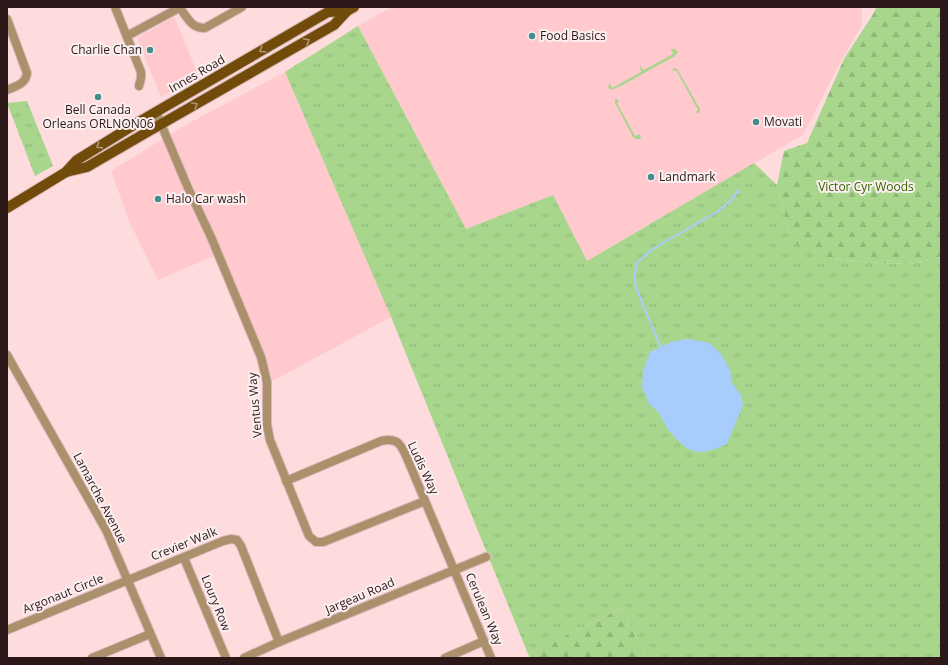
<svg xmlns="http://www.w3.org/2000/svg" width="948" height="665" viewBox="0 0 948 665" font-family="'Open Sans',sans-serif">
	<defs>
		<pattern id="grass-tufts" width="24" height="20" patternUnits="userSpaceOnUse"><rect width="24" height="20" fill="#a8d68d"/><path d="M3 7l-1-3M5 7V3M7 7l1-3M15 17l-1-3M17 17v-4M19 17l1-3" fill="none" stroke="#91b779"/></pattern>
		<pattern id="forest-firs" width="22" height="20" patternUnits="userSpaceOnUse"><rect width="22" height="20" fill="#a8d68d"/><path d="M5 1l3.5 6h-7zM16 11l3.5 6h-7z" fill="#91b779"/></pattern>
	</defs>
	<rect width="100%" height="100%" fill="#fedbdd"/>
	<g fill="#ffc9cd">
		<polygon points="392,7 862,7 862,25 840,63 803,135 586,261 553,195 466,229 358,26"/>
		<polygon points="174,17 178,26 198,75 161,97 137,38"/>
		<polygon points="285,72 391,317 263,386 261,374 256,357 214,256 158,280 130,223 111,171 191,122"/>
	</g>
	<g fill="url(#grass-tufts)">
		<polygon points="358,26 466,229 553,195 587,261 754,163 777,185 790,235 831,259 894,264 925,261 941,257 941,658 647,658 622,608 528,654 391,317 285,72"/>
		<polygon points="27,101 53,166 35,176 7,103"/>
	</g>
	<g fill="url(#forest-firs)">
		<polygon points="877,7 941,7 941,257 925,261 894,264 831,259 804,251 796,244 790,235 777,185 784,151 807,143 844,59 872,16"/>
		<polygon points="622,608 647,658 530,658 528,654"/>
	</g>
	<g fill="#a8d68d">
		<polygon points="671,49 675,49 678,52 675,56 619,87 615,88 614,90 608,88 609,84 610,84 612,88 641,72 640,66 644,70 673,54"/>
		<polygon points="675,68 677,69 700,109 700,111 698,114 696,112 698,110 676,70 674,71 672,69"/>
		<polygon points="615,99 617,99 619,101 617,103 635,136 640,134 641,138 640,139 635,139 633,137 615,103"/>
	</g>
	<polygon fill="#a7cdfd" points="688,339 710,343 721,354 730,370 732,383 741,395 743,405 727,444 715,449 703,452 693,451 686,448 668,430 659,413 649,404 642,387 643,371 650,352 671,342"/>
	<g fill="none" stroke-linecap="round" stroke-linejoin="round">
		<polyline stroke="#a7cdfd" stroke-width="2" points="660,346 637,290 634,278 637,263 651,250 717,212 730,201 739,190"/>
		<defs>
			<g id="minor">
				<polyline points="115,7 141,72 141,78 139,86"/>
				<path d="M179 7C187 16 191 29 205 28L242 7"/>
				<path d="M7 19 27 73C26 84 16 86 7 90"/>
				<polyline points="127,36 179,8"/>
				<polyline points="156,112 188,188 211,237 261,357 267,382 267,425 270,440 309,536 316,542 323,542 425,501"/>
				<polyline points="7,355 106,530 161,658"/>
				<path d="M286 481 381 441C397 437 401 444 407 458L491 658"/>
				<polyline points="184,558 226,658"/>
				<polyline points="7,630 223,541 231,539 237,540 241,546 279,642"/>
				<polyline points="92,658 150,634"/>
				<polyline points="244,658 279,642 486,557"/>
				<polyline points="445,658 484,641"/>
			</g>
			<g id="major">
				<polyline points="66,172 87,167 149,131 334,25 347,11 354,7"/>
				<polyline points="7,208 66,172 77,160 137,123 328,12 347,11"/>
			</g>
		</defs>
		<use href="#minor" stroke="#d8b8ba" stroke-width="10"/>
		<use href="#major" stroke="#d8b8ba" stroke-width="12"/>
		<use href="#minor" stroke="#ab906c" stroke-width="8"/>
		<use href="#major" stroke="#714b0a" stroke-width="10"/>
	</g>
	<defs><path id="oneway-chevron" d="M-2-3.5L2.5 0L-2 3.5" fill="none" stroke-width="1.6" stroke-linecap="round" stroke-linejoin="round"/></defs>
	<g stroke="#af9571">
		<use href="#oneway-chevron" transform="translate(307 41) rotate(-30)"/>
		<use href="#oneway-chevron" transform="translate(262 50) rotate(150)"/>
		<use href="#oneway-chevron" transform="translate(195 105) rotate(-30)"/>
		<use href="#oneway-chevron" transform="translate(99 146) rotate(148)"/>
	</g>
	<g fill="#458d8c" stroke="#fbefef" stroke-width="1.5">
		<circle cx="532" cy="36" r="4"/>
		<circle cx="150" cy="50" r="4"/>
		<circle cx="98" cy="97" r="4"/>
		<circle cx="756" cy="122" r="4"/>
		<circle cx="651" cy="177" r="4"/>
		<circle cx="158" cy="199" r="4"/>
	</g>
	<g text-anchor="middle" stroke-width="4" stroke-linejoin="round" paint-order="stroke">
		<g font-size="12" fill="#2c1819" stroke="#fbefef" text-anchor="start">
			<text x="540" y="40">Food Basics</text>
			<text x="142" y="54" text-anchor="end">Charlie Chan</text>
			<text x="98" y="114" text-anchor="middle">Bell Canada<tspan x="98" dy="14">Orleans ORLNON06</tspan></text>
			<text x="764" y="126">Movati</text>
			<text x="659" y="181">Landmark</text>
			<text x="166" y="203">Halo Car wash</text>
		</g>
		<g font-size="12" fill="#2c1819" stroke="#fbefef">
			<text transform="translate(197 74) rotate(-30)" y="4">Innes Road</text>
			<text transform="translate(255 405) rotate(-95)" y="4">Ventus Way</text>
			<text transform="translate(423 468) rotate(65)" y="4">Ludis Way</text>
			<text transform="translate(100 498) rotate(62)" y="4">Lamarche Avenue</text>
			<text transform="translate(184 544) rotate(-22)" y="4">Crevier Walk</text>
			<text transform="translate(63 594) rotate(-22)" y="4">Argonaut Circle</text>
			<text transform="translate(360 596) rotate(-23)" y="4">Jargeau Road</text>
			<text transform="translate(216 603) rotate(68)" y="4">Loury Row</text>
			<text transform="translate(484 609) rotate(67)" y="4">Cerulean Way</text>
		</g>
		<g font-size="12" fill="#346503" stroke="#fbefef">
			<text x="866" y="191">Victor Cyr Woods</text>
		</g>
	</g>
	<rect width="948" height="665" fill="none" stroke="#2c1819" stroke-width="16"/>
</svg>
